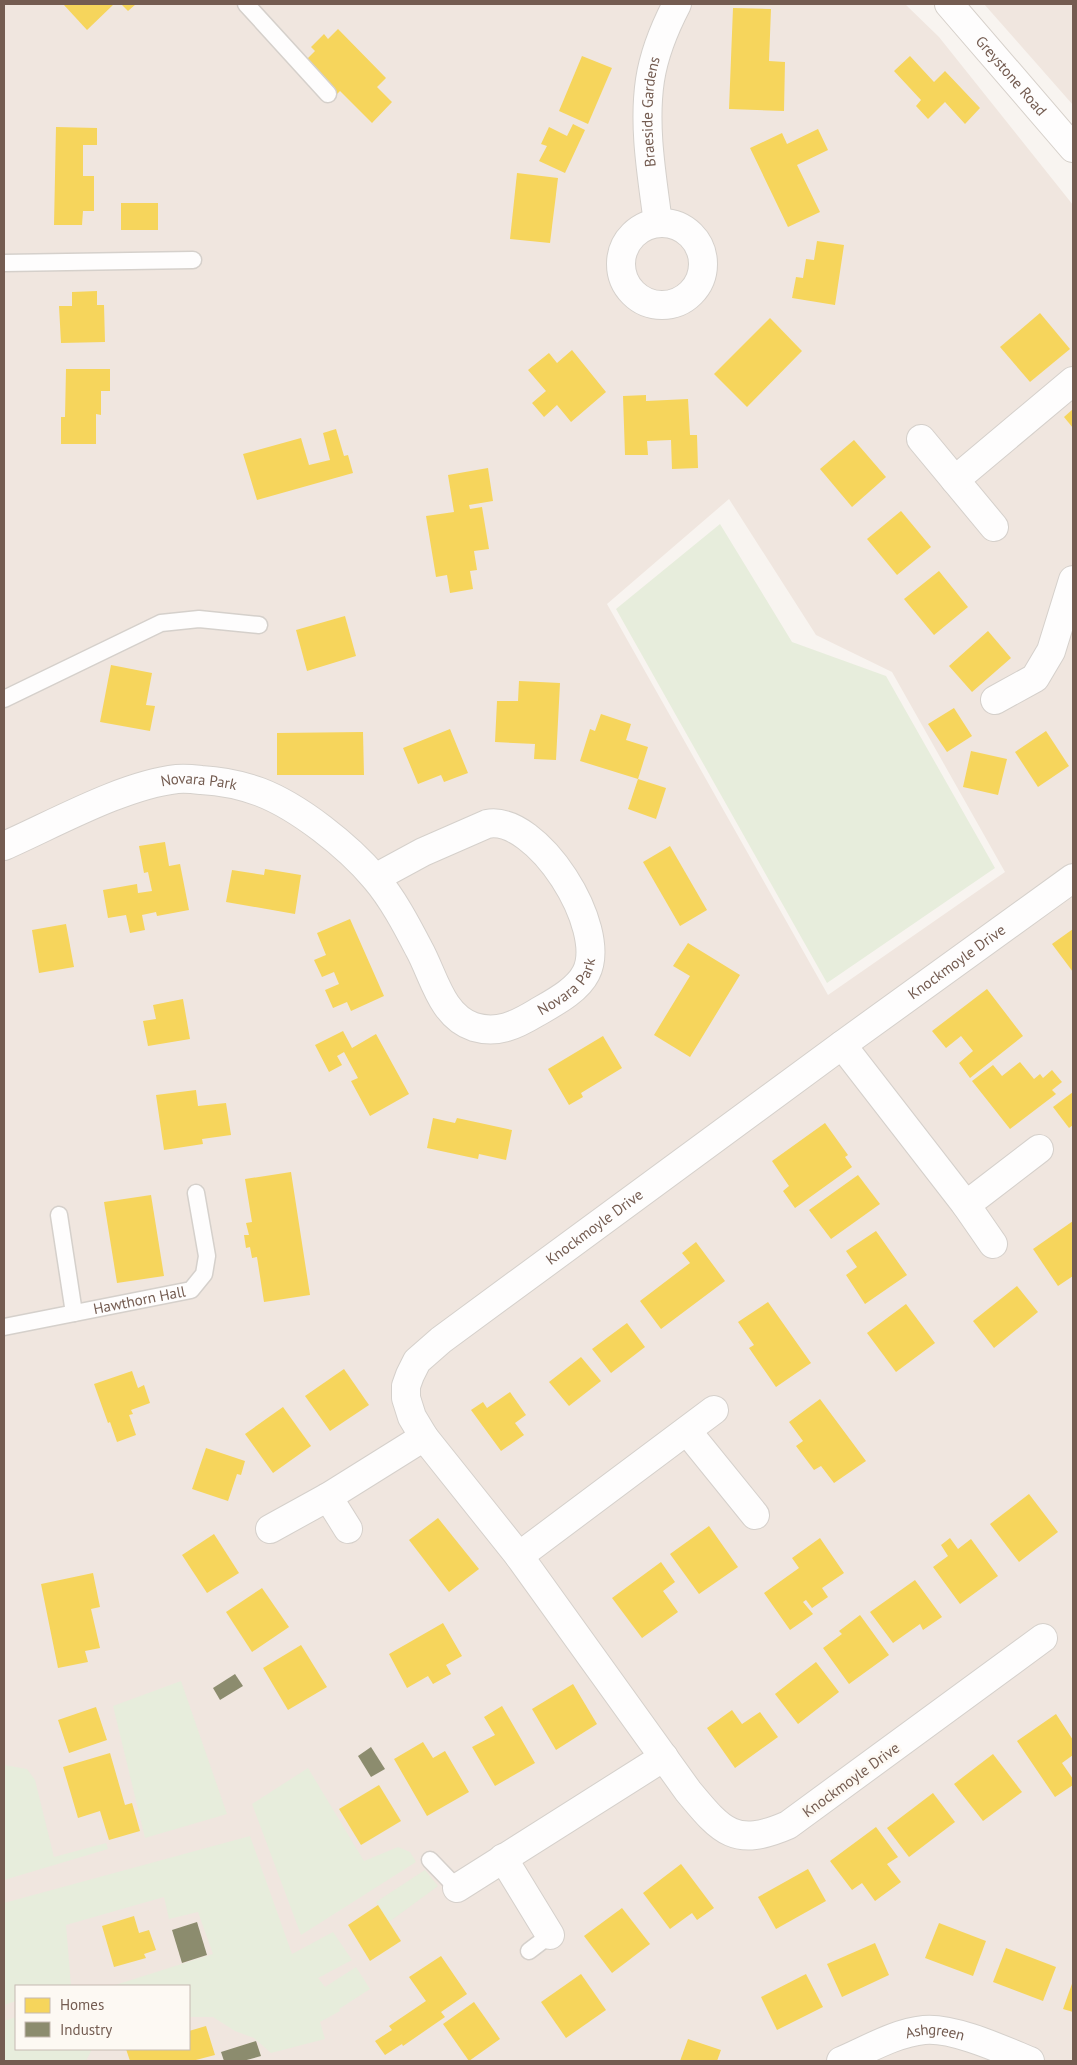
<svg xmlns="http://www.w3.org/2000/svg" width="1077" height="2065" viewBox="0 0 1077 2065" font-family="'PT Sans',sans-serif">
	<rect width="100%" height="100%" fill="#f8f4f0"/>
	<g fill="#f0e6df" fill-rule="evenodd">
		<path d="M4 4H905L939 37 1073 205V2061H4ZM729 499 816 635 892 672 1005 872 828 995 607 604ZM16 1986H189V2049H16Z"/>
		<polygon points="984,4 1073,4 1073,106 1073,105"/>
	</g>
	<g fill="#e7eddc">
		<polygon points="720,524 792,642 886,676 995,868 827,983 616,609"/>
		<polygon points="181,1681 227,1814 145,1838 113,1706"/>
		<polygon points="4,1765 27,1769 35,1780 54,1857 106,1843 108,1849 4,1880"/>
		<polygon points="308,1768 364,1861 398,1847 410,1852 416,1862 301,1935 252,1804"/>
		<polygon points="250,1836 292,1954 333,1932 352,1960 318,1978 325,1987 356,1967 370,1989 339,2009 340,2011 320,2022 325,2039 271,2053 254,2038 235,2031 213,2017 189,2017 189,1986 112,1986 213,1954 198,1912 169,1919 164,1897 66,1925 71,1985 16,1986 16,2001 4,2005 4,1903"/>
		<polygon points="425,1870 438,1886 389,1922 376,1902"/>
		<polygon points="16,2017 16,2049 92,2049 86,2061 4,2061 4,2021"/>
	</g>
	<g fill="#f6d55c">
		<polygon points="65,4 114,4 87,30 64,5"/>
		<polygon points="121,4 136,4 128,11"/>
		<polygon points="733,8 771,9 769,61 785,62 784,111 729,109"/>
		<polygon points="338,29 386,78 377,87 392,102 372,123 340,91 337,94 305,61 315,51 311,47 324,34 328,39"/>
		<polygon points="582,56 612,68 588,124 559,111"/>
		<polygon points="910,56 934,82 945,71 980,108 965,124 945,102 928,119 916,106 921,100 894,71"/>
		<polygon points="573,124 585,130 565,173 539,161 547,146 541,144 549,127 567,136"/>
		<polygon points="56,127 97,128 97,145 83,145 83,176 94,176 94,211 83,211 82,225 54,225"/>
		<polygon points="818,129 828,150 797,165 820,212 788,227 750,148 782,133 787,144"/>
		<polygon points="517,173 558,178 550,243 510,239"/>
		<rect x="121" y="203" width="37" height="27"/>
		<polygon points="817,241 844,245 835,305 792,298 796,277 803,278 806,259 814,260"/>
		<polygon points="97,291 97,305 104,305 105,342 61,343 59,306 72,306 72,292"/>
		<polygon points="1040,313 1070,349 1030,382 1000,347"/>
		<polygon points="770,318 802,351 747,407 714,374"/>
		<polygon points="572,350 606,392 571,422 557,405 544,417 532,403 546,391 528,370 549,353 557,363"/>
		<polygon points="66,369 110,369 110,391 101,391 101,415 96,414 96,444 61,444 61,417 65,417"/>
		<polygon points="646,395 646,401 688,399 690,435 697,435 698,468 672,469 671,440 647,441 648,455 625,455 623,396"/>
		<polygon points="1073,409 1073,428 1064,417"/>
		<polygon points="336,429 344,456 348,455 353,473 257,500 243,454 301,438 309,465 330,460 323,433"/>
		<polygon points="854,440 886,477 852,507 820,469"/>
		<polygon points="488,468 493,501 469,505 470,509 482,507 489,549 474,551 477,570 470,571 473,589 450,593 447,575 436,577 426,516 454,512 448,475"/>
		<polygon points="901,511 931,547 897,575 867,539"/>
		<polygon points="939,571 968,607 934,635 904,599"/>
		<polygon points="345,616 356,656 307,671 296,630"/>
		<polygon points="988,631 1011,658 972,692 949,666"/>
		<polygon points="111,665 152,673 146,705 155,706 150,731 100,722"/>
		<polygon points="519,681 560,683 556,760 534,759 535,744 495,742 497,701 518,701"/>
		<polygon points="954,708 972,736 947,752 928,724"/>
		<polygon points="601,714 631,724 626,740 648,747 638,779 580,761 590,729 595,731"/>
		<polygon points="450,729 468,773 444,782 441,775 418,784 403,748"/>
		<polygon points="1046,731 1069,766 1038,787 1015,752"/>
		<polygon points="363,732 364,775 277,775 277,733"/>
		<polygon points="971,751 1007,759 998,795 963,787"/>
		<polygon points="638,779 666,788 656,819 628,809"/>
		<polygon points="165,842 169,866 180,864 189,910 157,916 156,912 142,915 145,930 130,933 126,915 108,918 103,890 137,884 138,893 152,891 148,872 144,873 139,846"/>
		<polygon points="670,846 707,910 680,926 643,862"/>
		<polygon points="265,869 301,875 295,914 226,902 232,870 264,875"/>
		<polygon points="350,919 384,996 351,1011 347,1002 333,1008 325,990 339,984 334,972 322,977 314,960 326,955 317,933"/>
		<polygon points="66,924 74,967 39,973 32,930"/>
		<polygon points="1073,929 1073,972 1052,944"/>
		<polygon points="688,943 740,975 690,1057 654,1035 690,976 673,966"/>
		<polygon points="987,989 1023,1036 970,1078 959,1063 973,1051 961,1036 946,1048 932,1031"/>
		<polygon points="183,999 190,1039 148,1046 143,1021 156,1019 153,1005"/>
		<polygon points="343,1031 352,1048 376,1034 409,1094 370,1116 351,1081 358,1078 344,1052 337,1056 342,1065 329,1072 315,1045"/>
		<polygon points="603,1036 622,1068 581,1093 583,1097 569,1105 548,1069"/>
		<polygon points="1020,1062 1034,1079 1040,1074 1043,1078 1052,1070 1062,1082 1052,1090 1056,1094 1010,1129 972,1081 993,1065 1002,1076"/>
		<polygon points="196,1090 198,1106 226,1103 231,1135 202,1139 203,1144 164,1150 156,1095"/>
		<polygon points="1073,1092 1073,1125 1069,1128 1053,1107"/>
		<polygon points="433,1118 455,1123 457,1118 512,1130 506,1160 479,1154 478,1159 427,1148"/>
		<polygon points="825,1123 848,1155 845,1157 852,1167 795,1208 783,1191 789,1186 772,1161"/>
		<polygon points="291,1172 310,1295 264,1302 257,1257 252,1258 250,1247 246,1248 244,1235 249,1235 246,1223 252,1222 245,1179"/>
		<polygon points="858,1175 880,1204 831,1239 809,1210"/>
		<polygon points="151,1195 164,1276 117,1283 104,1202"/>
		<polygon points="1073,1221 1073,1276 1058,1286 1033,1249"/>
		<polygon points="876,1231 907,1275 865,1304 846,1275 857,1267 846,1251"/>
		<polygon points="696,1242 725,1281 661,1329 640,1301 690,1263 682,1253"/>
		<polygon points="1017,1286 1038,1312 994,1348 973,1321"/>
		<polygon points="768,1302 811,1363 776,1387 749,1348 754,1345 738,1322"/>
		<polygon points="906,1304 935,1343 896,1372 867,1333"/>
		<polygon points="627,1323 645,1347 611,1373 592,1349"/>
		<polygon points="581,1357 601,1381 569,1406 549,1382"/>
		<polygon points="344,1369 369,1405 330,1431 305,1396"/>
		<polygon points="132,1371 138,1388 144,1385 150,1403 131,1410 133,1414 129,1415 136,1435 117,1442 110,1422 108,1423 94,1384"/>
		<polygon points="510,1392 526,1415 515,1423 524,1435 501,1451 471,1410 483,1402 487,1408"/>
		<polygon points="820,1399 866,1461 834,1483 821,1466 814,1470 796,1446 803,1441 789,1422"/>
		<polygon points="283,1407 311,1446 273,1473 245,1434"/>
		<polygon points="206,1448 245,1461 241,1475 237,1474 228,1501 192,1489"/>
		<polygon points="1029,1494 1058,1532 1019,1562 990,1524"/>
		<polygon points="438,1518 479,1569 449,1592 409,1540"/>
		<polygon points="709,1526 738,1567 699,1594 670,1554"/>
		<polygon points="214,1534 239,1573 207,1593 182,1555"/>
		<polygon points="820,1538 844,1573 822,1588 828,1597 812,1608 806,1600 803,1602 813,1614 790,1630 764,1593 799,1568 792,1558"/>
		<polygon points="950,1538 958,1549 971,1539 998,1576 960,1604 933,1567 948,1556 941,1545"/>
		<polygon points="661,1562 675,1582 663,1591 678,1612 642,1638 612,1598"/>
		<polygon points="93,1573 100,1607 91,1609 100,1648 85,1651 88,1662 58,1668 41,1584"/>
		<polygon points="915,1580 942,1617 923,1630 920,1624 893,1643 870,1612"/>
		<polygon points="262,1588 289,1627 252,1652 226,1612"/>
		<polygon points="860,1615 889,1655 849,1684 823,1648 842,1634 839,1631"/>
		<polygon points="443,1623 462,1656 446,1665 451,1674 433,1684 428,1676 407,1688 389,1654"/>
		<polygon points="301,1645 327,1687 288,1710 263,1668"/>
		<polygon points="816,1662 839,1692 798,1724 775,1694"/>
		<polygon points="573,1684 597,1724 556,1750 532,1709"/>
		<polygon points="502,1706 535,1763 495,1786 472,1747 495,1735 484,1717"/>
		<polygon points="96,1707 107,1740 69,1753 58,1720"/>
		<polygon points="732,1710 742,1724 760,1712 778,1737 735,1768 707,1728"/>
		<polygon points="1056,1714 1073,1740 1073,1755 1062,1763 1073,1779 1073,1785 1055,1797 1017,1741"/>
		<polygon points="423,1742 433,1758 445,1751 469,1792 427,1816 394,1759"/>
		<polygon points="110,1753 125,1805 132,1803 140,1831 109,1840 100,1811 78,1818 63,1767"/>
		<polygon points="993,1754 1022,1792 983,1821 954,1784"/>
		<polygon points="379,1785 401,1821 361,1845 339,1809"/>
		<polygon points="933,1793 955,1822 909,1857 887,1828"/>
		<polygon points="876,1827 898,1857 887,1864 901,1882 875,1901 862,1883 852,1890 830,1861"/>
		<polygon points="681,1864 714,1908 697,1920 692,1913 670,1929 643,1893"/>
		<polygon points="808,1869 826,1901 776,1929 758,1897"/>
		<polygon points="378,1905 401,1941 370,1961 348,1925"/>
		<polygon points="622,1908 650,1944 612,1973 584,1936"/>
		<polygon points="134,1916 139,1933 149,1930 156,1950 144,1954 146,1958 114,1967 102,1926"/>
		<polygon points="939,1923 986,1941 973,1976 925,1958"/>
		<polygon points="875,1943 889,1975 842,1997 827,1964"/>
		<polygon points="1006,1948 1056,1967 1043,2001 993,1982"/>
		<polygon points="441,1956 467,1994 441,2012 445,2017 403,2046 402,2044 385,2055 375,2041 392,2030 389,2026 426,2001 409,1977"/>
		<polygon points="581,1974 606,2010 566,2038 541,2002"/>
		<polygon points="806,1974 823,2007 777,2030 761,1997"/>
		<polygon points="1073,1981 1073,2012 1063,2009"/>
		<polygon points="474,2002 500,2039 469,2061 443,2024"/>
		<polygon points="206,2026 215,2055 192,2061 130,2061 126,2049 189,2049 189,2031"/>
		<polygon points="688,2039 721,2050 717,2061 680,2061"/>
	</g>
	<g fill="#8c8c6e">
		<polygon points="235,1674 243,1686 220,1700 213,1688"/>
		<polygon points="371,1747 385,1769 371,1777 358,1756"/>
		<polygon points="197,1922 207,1955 182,1963 172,1930"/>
		<polygon points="256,2041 261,2056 243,2061 224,2061 221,2052"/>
	</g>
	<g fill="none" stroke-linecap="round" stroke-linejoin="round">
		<defs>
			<g id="lane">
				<polyline points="246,4 328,94"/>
				<polyline points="4,263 193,260"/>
				<polyline points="4,699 161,623 199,619 259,625"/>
				<polyline points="59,1215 74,1313"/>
				<path id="s1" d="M4 1327 191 1290 204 1274 207 1256 196 1193"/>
				<polyline points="430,1860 457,1888"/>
				<polyline points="529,1951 550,1935"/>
			</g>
			<g id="street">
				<path id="s2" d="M658 223C652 176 643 127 650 80 654 54 665 27 677 4"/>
				<circle cx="662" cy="264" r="41"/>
				<polyline points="921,439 994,527"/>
				<polyline points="955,480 1073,381"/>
				<polyline points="995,700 1035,678 1051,651 1073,580"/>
				<path id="s3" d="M4 846C54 824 123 785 177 779 185 778 193 779 201 780 220 781 241 785 260 792 299 807 348 846 375 878 393 899 407 926 419 949 434 976 441 1016 474 1027 498 1034 516 1025 536 1013 553 1003 577 991 586 973 609 928 537 814 487 824L423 852 375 878"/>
				<polyline points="842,1045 966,1205 993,1244"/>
				<polyline points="966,1205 1039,1149"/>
				<polyline points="687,1431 755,1515"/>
				<polyline points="328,1497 348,1529"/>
				<polyline points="270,1529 328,1497 424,1437"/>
				<polyline points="519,1556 714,1410"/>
				<path id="s4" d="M1043 1638 788 1825C735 1848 722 1832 688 1791L519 1556 424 1437 412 1417 406 1398V1386L410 1375 417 1361 441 1340 842 1045 1073 878"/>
				<polyline points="503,1858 550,1935"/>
				<polyline points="457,1888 664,1757"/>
				<path id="s5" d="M841 2061C867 2050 895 2033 924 2030 953 2027 1003 2050 1030 2061"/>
			</g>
			<g id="secondary">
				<path id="s6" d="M949 4 1073 148"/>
			</g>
		</defs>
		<use href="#lane" stroke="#d5d0cb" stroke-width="19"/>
		<use href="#street" stroke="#d5d0cb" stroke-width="30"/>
		<use href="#secondary" stroke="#d6d0ca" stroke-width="30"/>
		<use href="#lane" stroke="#fefdfd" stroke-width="16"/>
		<use href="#street" stroke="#fefdfd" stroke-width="28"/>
		<use href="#secondary" stroke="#fefdfd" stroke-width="28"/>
	</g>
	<g text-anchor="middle" stroke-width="5" stroke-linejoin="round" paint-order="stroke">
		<g font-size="15" fill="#745c51" stroke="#fdf9f3">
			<text dy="5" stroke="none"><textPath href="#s6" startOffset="95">Greystone Road</textPath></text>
			<text dy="5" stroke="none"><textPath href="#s2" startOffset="112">Braeside Gardens</textPath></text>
			<text dy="5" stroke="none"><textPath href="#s3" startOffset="208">Novara Park</textPath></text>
			<text dy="5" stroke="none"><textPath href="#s4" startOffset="1631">Knockmoyle Drive</textPath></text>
			<text dy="5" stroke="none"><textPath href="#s3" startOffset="705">Novara Park</textPath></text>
			<text dy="5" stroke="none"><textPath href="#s4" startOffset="1182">Knockmoyle Drive</textPath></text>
			<text dy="5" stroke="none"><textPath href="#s1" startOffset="138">Hawthorn Hall</textPath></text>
			<text transform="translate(851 1780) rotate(-36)" y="5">Knockmoyle Drive</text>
			<text dy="5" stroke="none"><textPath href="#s5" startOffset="100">Ashgreen</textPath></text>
		</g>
	</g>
	<rect width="1077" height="2065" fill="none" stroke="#745c51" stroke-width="10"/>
	<rect x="15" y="1985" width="175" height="65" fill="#fdf9f3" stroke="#c6bab2"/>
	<rect x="25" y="1998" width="25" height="15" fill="#f6d55c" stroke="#c6bab2"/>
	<text x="60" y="2010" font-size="15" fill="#745c51">Homes</text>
	<rect x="25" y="2022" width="25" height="15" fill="#8c8c6e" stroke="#c6bab2"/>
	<text x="60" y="2035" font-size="15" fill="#745c51">Industry</text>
</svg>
